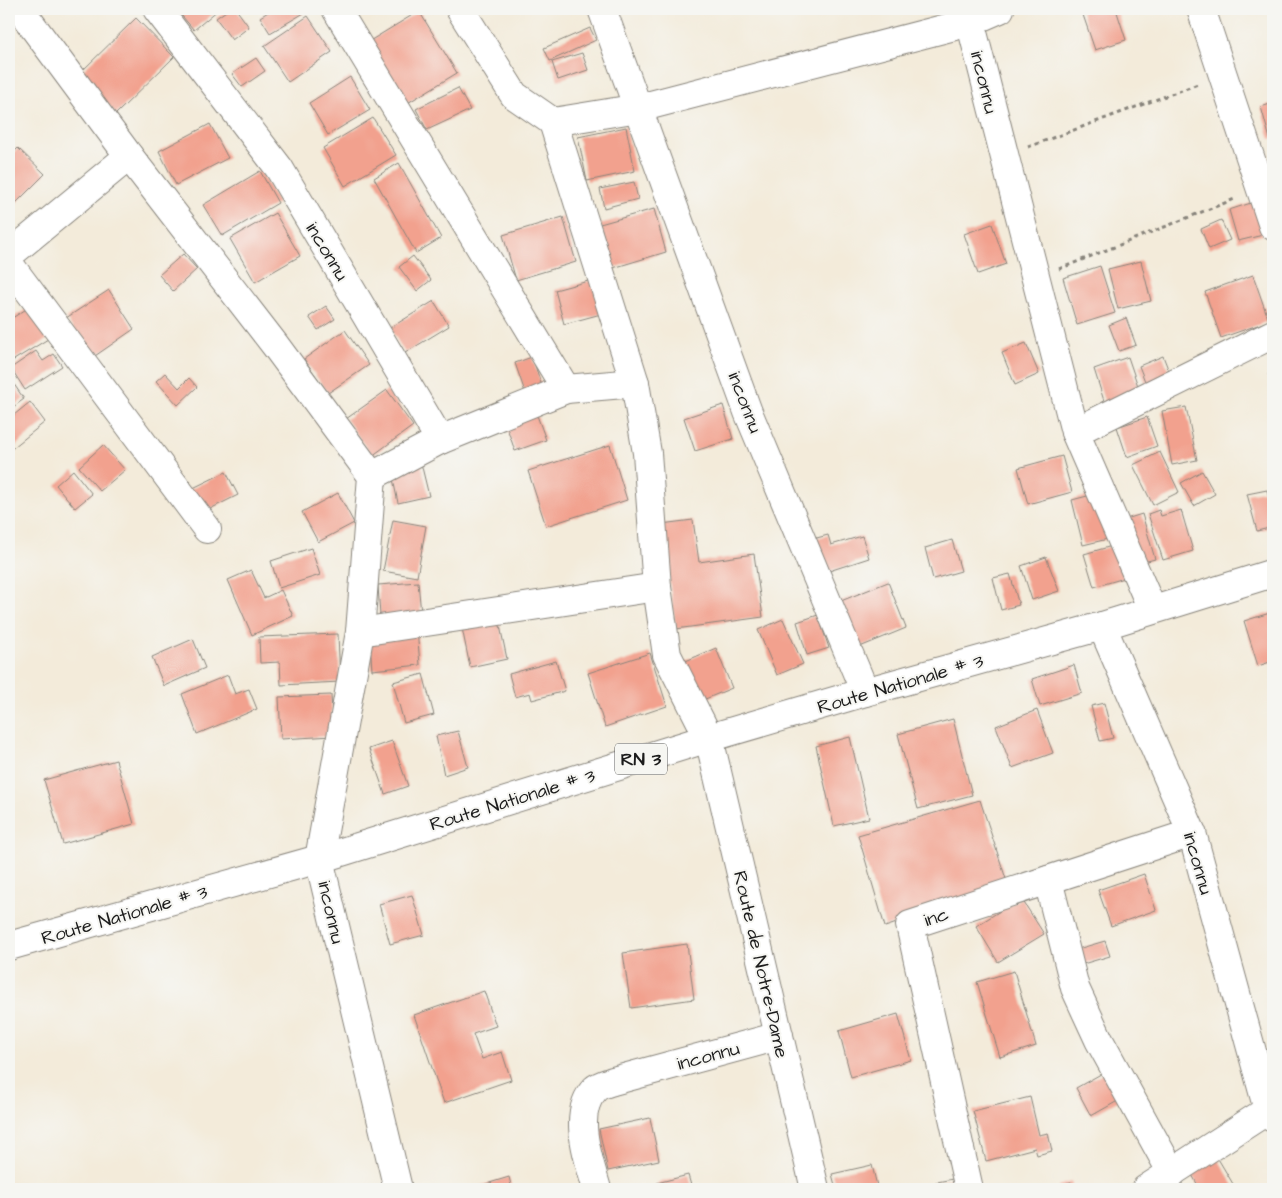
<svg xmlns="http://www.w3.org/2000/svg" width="1282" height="1198" viewBox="0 0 1282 1198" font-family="'Architects Daughter',sans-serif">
	<rect width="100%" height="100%" fill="#f6f6f2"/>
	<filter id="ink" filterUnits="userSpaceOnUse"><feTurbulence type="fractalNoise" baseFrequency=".02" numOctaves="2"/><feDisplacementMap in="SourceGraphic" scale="10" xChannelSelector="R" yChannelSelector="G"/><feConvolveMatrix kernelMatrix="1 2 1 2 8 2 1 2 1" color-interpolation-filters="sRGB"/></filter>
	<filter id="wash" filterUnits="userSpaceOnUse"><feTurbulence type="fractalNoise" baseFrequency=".0096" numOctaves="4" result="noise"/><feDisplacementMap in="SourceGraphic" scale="20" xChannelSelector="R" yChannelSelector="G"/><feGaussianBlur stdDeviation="1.12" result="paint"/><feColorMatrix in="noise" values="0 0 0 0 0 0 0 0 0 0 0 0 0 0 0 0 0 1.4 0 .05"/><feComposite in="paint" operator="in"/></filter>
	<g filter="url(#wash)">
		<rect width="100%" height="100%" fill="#f3ebda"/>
		<g id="blocks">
			<g fill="#f2a18e">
				<polygon points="176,9 219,9 194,30"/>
				<polygon points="229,9 236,9 249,27 232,40 216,18"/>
				<polygon points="273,9 302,9 304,13 270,33 260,17"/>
				<polygon points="1081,9 1116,9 1126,40 1095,50"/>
				<polygon points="419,11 457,73 406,104 368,42"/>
				<polygon points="308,16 332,52 288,82 264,46"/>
				<polygon points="136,18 174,57 116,114 78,75"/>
				<polygon points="590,28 596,40 550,61 544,48"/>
				<polygon points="582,53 588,70 558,80 552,62"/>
				<polygon points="256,58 265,71 242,87 232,74"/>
				<polygon points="350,77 370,110 328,135 309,103"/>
				<polygon points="458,88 470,110 427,130 416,109"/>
				<polygon points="1273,103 1273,138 1270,139 1261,107"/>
				<polygon points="373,118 396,155 345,186 323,148"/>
				<polygon points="210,124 228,158 176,185 159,151"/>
				<polygon points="626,127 635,171 587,181 578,137"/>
				<polygon points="18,148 45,174 16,203 9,196 9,157"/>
				<polygon points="399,163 441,238 416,253 374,178"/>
				<polygon points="260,171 278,203 222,236 203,205"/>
				<polygon points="634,182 638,199 604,208 600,189"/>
				<polygon points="1254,202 1263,235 1238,241 1229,210"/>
				<polygon points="654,209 666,252 613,268 600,224"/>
				<polygon points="275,213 300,256 255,282 230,239"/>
				<polygon points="563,217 576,262 516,280 503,235"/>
				<polygon points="1221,220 1230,240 1209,249 1201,229"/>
				<polygon points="992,224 1006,264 978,274 964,234"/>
				<polygon points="183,254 197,269 173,291 159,275"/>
				<polygon points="413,256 431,280 417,291 399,267"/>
				<polygon points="1141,261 1151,301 1118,309 1108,269"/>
				<polygon points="1100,266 1115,313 1077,325 1063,278"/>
				<polygon points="1253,275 1269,321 1221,338 1205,292"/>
				<polygon points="592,280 601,314 564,324 555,290"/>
				<polygon points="109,290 134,329 92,358 66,318"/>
				<polygon points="434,301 449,326 405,353 390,328"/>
				<polygon points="326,306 335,319 318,330 309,317"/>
				<polygon points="28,308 48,339 9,363 9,320"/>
				<polygon points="1126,318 1136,345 1119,351 1109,325"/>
				<polygon points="345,330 369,365 328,393 304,359"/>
				<polygon points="1026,343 1039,374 1015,385 1002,353"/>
				<polygon points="36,351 43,361 54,354 62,366 25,390 11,368"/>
				<polygon points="1163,356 1172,379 1148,389 1139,366"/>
				<polygon points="532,357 543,389 526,395 515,363"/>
				<polygon points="1128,357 1140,392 1105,404 1094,369"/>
				<polygon points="1273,372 1273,388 1268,374"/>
				<polygon points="165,373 179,388 189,378 197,387 178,405 156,381"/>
				<polygon points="9,377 24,399 9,410"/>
				<polygon points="387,390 413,426 372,456 346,419"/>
				<polygon points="30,402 45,422 9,451 9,419"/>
				<polygon points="723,405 733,439 695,451 684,418"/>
				<polygon points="1186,407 1197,460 1172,465 1162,411"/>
				<polygon points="535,410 546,440 515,451 505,422"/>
				<polygon points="1147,417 1157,446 1127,457 1117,427"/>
				<polygon points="103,445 125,470 100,491 79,467"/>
				<polygon points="610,445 627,500 546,526 528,471"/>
				<polygon points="1160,452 1179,492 1153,505 1133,465"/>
				<polygon points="1062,456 1072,492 1028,504 1018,468"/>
				<polygon points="421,463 429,496 398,503 391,469"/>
				<polygon points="73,470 92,494 75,508 56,485"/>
				<polygon points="1202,471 1215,494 1194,506 1181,483"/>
				<polygon points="226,472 238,495 200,514 189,490"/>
				<polygon points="1267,490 1273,517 1273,527 1257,531 1247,494"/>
				<polygon points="338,493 354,523 318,542 302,512"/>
				<polygon points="1095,494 1112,538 1083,545 1072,500"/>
				<polygon points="1159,510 1161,516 1181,510 1193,551 1163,560 1148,514"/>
				<polygon points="1142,514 1155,559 1136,564 1123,520"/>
				<polygon points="393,520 426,526 417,577 383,571"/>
				<polygon points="693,520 699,562 754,554 763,617 676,629 661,524"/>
				<polygon points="828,535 831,545 862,536 869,558 823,573 813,539"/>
				<polygon points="952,540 961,571 933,579 925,548"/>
				<polygon points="1119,544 1128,577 1094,587 1084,554"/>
				<polygon points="311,548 320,575 279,588 271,561"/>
				<polygon points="1046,557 1059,591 1032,600 1021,566"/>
				<polygon points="251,570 264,598 281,590 293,616 252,635 228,580"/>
				<polygon points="1010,574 1019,605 1001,610 993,578"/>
				<polygon points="418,582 421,613 380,616 378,585"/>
				<polygon points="888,582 906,628 855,649 836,603"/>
				<polygon points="1273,612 1273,661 1258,666 1244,621"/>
				<polygon points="818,615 829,648 807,655 797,622"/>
				<polygon points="783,619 803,664 777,675 758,630"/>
				<polygon points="499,621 507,659 470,667 462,628"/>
				<polygon points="417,629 420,665 372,670 370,642"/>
				<polygon points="338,634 340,682 281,685 280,662 260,663 259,637"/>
				<polygon points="193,639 205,668 164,686 152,657"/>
				<polygon points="716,648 732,688 698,702 681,663"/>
				<polygon points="650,653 667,706 605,727 588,673"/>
				<polygon points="556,661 565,691 532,700 530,693 515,697 509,674"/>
				<polygon points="1074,665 1082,693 1040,706 1032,679"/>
				<polygon points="423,674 434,715 404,723 393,682"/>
				<polygon points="228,675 235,694 249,689 257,709 197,734 182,694"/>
				<polygon points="331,695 333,736 281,739 279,697"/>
				<polygon points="1104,703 1113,738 1100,741 1091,706"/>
				<polygon points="1037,710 1053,753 1012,768 996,726"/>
				<polygon points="953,719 972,795 918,809 898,734"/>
				<polygon points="458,731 468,767 444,775 436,736"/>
				<polygon points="850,737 869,818 834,826 816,746"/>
				<polygon points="392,741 408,786 385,794 369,749"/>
				<polygon points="116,760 134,824 63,844 44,780"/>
				<polygon points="980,800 1008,885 885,927 858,835"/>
				<polygon points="1144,874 1156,910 1111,926 1098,890"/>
				<polygon points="412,895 424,935 390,944 379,904"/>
				<polygon points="1021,898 1044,934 998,962 976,926"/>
				<polygon points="1105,941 1110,956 1076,966 1071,951"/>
				<polygon points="687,944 694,999 631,1008 623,953"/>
				<polygon points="1014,971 1036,1046 1000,1057 977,982"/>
				<polygon points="484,991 496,1026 473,1034 482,1059 502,1052 511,1080 444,1103 414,1015"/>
				<polygon points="898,1014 911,1060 851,1077 839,1031"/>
				<polygon points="1108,1070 1123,1098 1091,1116 1076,1088"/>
				<polygon points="1030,1097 1039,1135 1048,1133 1052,1151 1037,1155 1035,1148 986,1161 973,1111"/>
				<polygon points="650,1118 659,1160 608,1171 599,1129"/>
				<polygon points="1217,1157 1236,1189 1200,1189 1191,1173"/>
				<polygon points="872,1165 877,1186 863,1189 836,1189 832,1174"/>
				<polygon points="688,1175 692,1189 659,1189 657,1183"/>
				<polygon points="509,1177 512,1189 470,1189"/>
				<polygon points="958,1178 961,1189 916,1189 916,1186"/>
				<polygon points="1071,1182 1073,1189 1059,1189 1058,1186"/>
				<polygon points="768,1185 769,1189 756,1189"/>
			</g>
		</g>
	</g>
	<g filter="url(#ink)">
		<use href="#blocks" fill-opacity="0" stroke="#88847b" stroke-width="1"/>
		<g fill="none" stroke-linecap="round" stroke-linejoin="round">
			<defs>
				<g id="minor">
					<polyline points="20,9 129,156 275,345 372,476 360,632 319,859 398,1189"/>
					<polyline points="157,9 279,168 440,440 372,476"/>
					<polyline points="336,9 566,389"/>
					<polyline points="460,9 514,95 553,122 639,108 970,22 1000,9"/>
					<polyline points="602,9 748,412 865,692"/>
					<polyline points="967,9 1075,432 1152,609"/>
					<polyline points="1201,9 1273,226"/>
					<polyline points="553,122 635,383 647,453 657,587 667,655 709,738 815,1189"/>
					<polyline points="9,255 129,156"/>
					<polyline points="9,264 207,529"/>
					<polyline points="1075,432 1273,334"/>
					<polyline points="440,440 566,389 635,383"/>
					<polyline points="1102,626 1192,833 1268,1110 1273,1118"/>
					<polyline points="360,632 657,587"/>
					<polyline points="1048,880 1075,988 1099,1040 1172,1173"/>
					<path d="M597 1189C589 1161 571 1113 595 1089 599 1085 607 1083 613 1081L779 1036"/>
					<polyline points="969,1189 910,925 1192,833"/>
					<polyline points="1146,1189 1268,1110 1273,1104"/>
				</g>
				<polyline id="major" points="9,946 319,859 709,738 865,692 1102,626 1273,573"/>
			</defs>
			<use href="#minor" stroke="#88847b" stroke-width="30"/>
			<use href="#major" stroke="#88847b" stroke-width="30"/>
			<g stroke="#88847b" stroke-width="3" stroke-dasharray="4 4" stroke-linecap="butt">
				<polyline points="1028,147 1198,84"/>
				<polyline points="1059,269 1237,198"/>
			</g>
			<use href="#minor" stroke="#fff" stroke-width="28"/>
			<use href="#major" stroke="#fff" stroke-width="28"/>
		</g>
	</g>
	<g text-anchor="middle" stroke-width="4" stroke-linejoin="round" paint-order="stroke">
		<rect fill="#f6f6f2" stroke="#5d5d5c" stroke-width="1" x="615" y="743.5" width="52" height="31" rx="4"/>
		<g font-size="18" font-weight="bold" fill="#1c1c1c">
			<text x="641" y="765">RN 3</text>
		</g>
		<g font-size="19" fill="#1c1c1c" stroke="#f6f6f2">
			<text transform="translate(985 82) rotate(76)" y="7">inconnu</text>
			<text transform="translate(328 251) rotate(59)" y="7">inconnu</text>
			<text transform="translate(746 402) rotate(69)" y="7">inconnu</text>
			<text transform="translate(900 683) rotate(-16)" y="7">Route Nationale # 3</text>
			<text transform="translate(512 799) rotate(-17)" y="7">Route Nationale # 3</text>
			<text transform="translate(1199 863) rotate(74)" y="7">inconnu</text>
			<text transform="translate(332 912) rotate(77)" y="7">inconnu</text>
			<text transform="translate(124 914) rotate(-16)" y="7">Route Nationale # 3</text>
			<text transform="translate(936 916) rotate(-18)" y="7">inc</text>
			<text transform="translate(762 964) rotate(77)" y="7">Route de Notre-Dame</text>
			<text transform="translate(708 1055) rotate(-15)" y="7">inconnu</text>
		</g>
	</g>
	<rect width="1282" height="1198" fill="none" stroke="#f6f6f2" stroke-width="30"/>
</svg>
